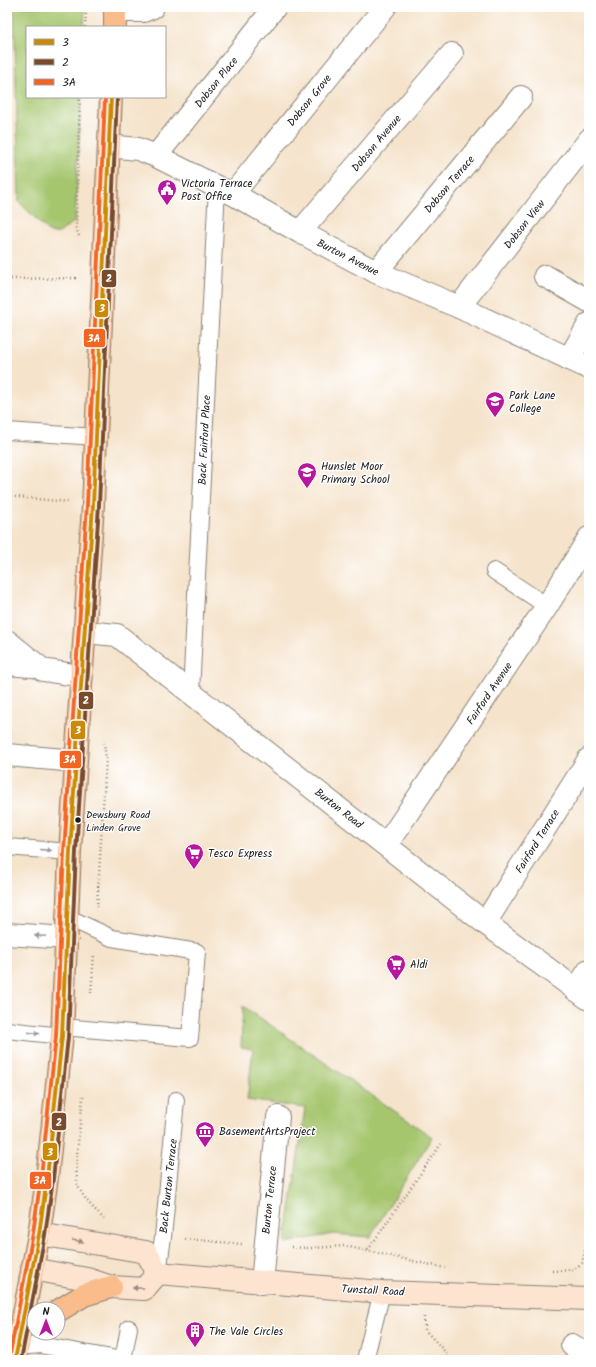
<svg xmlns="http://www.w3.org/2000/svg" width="596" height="1367" viewBox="0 0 596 1367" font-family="Kalam,sans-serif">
	<rect width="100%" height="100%" fill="#fff"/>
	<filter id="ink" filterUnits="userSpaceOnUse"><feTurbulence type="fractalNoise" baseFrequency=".025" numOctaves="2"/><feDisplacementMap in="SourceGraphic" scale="8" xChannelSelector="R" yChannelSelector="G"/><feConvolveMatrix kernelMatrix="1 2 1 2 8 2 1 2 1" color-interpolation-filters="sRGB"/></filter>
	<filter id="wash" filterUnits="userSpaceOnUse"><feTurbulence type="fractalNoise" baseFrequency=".012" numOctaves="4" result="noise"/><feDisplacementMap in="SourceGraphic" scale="16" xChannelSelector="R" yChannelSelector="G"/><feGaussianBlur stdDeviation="0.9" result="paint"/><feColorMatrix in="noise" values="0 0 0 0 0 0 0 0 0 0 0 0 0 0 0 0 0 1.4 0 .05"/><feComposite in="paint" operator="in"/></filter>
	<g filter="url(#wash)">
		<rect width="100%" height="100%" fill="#f5e3cb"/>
		<g fill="#a6c66e" stroke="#617145">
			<polygon points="14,7 85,7 84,27 27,27 27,97 81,97 75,221 59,233 50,233 19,202"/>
			<polygon points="243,1006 432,1137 370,1237 333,1234 285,1243 305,1108 247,1100 253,1049 241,1047"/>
		</g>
	</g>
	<g filter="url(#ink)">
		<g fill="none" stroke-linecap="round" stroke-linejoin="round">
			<defs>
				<g id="lane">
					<polyline points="7,431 96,437"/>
					<polyline points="494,571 547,606"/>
					<polyline points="7,667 43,670"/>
					<polyline points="191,692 217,187"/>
					<polyline points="7,847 70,852"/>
					<polyline points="62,1027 190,1038 197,952 112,938 67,917"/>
					<polyline points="7,1030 62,1036"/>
					<polyline points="158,1273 163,1237 176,1100"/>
					<polyline points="18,1347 40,1345 123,1360"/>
					<polyline points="123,1360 129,1328"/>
					<polyline points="365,1360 382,1292"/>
				</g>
				<g id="street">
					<polyline points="115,11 143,11 153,7"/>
					<polyline points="109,146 138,149 156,156 217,187 233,194 300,232 376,272 459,307 589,368"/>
					<polyline points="156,156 275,7"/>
					<polyline points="233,194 385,7"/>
					<polyline points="300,232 452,54"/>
					<polyline points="376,272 521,97"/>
					<polyline points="545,276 589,301"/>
					<polyline points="459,307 589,140"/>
					<polyline points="569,359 589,324"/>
					<polyline points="85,632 117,635 485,923 589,999"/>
					<polyline points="7,641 43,670 81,676"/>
					<polyline points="7,755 76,761"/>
					<polyline points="386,845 547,606 589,538"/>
					<polyline points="485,923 589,759"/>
					<polyline points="7,934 67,938"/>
					<polyline points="576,990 589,970"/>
					<polyline points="262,1283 278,1117"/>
					<polyline points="572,1345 589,1357"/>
				</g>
				<g id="secondary">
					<polyline points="39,1234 146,1252 158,1273"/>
					<polyline points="32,1269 87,1279 111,1287 144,1289 158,1273"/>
					<polyline points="158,1273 382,1292 589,1299"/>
				</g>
				<g id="primary">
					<polyline points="115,27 115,7"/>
					<polyline points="58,1311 84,1295 111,1287"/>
					<polyline points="15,1360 39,1234 47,1178 62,1036 70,852 93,505 111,97"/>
				</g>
			</defs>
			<use href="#lane" stroke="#888074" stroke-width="18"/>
			<use href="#street" stroke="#888074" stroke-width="24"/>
			<use href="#secondary" stroke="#888074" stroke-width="24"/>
			<use href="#primary" stroke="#888074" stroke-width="24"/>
			<g stroke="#888074" stroke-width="2.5" stroke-dasharray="1 3" stroke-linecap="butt">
				<polyline points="85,27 86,13 89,7"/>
				<polyline points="79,236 76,228 80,97"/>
				<polyline points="7,279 78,278"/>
				<polyline points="7,496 68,502"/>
				<polyline points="97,907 106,759 104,743"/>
				<polyline points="91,993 94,954"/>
				<path d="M83 1096C82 1114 72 1174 79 1188 85 1200 95 1210 104 1219"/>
				<polyline points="185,1239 242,1244"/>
				<polyline points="291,1247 310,1248 345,1246 445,1268"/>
				<polyline points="368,1250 441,1144"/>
				<polyline points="552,1271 573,1270 582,1263 585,1251 589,1251"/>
				<polyline points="424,1317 425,1330 448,1355 446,1360"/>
			</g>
			<use href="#lane" stroke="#fff" stroke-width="16"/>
			<use href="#street" stroke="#fff" stroke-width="22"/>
			<use href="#secondary" stroke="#fde4d1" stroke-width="22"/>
			<use href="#primary" stroke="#fabc8b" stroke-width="22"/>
			<defs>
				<polyline id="bus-1" points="15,1360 39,1234 47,1178 62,1036 70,852 93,505 111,97"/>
				<polyline id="bus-2" points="21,1360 45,1235 53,1179 68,1037 76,852 99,505 117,97"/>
				<polyline id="bus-3" points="9,1359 33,1233 41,1177 56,1036 64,852 87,505 105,97"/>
			</defs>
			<use href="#bus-1" stroke="#fff" stroke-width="7"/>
			<use href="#bus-2" stroke="#fff" stroke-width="7"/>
			<use href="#bus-3" stroke="#fff" stroke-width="7"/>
			<use href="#bus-1" stroke="#cb8a06" stroke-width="4"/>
			<use href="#bus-2" stroke="#7a4b2a" stroke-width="4"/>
			<use href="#bus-3" stroke="#f26522" stroke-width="4"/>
		</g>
		<defs><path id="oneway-solid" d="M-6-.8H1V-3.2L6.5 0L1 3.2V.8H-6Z"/></defs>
		<g fill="#999">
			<use href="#oneway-solid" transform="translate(46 850) rotate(4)"/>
			<use href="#oneway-solid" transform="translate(40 936) rotate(-177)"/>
			<use href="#oneway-solid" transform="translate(34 1033) rotate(7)"/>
		</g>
		<g fill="#988a80">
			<use href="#oneway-solid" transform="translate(78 1241) rotate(10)"/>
			<use href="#oneway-solid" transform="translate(138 1288) rotate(-179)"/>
		</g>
	</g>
	<defs>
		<symbol id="civic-pin" viewBox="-11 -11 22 30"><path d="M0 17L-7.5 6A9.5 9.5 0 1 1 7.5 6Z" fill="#b5179e" stroke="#fff"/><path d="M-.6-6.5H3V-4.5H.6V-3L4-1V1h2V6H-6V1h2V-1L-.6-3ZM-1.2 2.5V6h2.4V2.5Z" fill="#fff"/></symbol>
		<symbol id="university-pin" viewBox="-11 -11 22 30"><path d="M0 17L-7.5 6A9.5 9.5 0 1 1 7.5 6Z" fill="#b5179e" stroke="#fff"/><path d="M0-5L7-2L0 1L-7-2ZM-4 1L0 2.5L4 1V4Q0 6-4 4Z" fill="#fff"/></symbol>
		<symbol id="school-pin" viewBox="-11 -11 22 30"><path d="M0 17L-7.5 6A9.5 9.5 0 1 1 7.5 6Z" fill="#b5179e" stroke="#fff"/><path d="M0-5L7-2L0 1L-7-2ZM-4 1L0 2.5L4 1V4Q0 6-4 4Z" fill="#fff"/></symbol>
		<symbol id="supermarket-pin" viewBox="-11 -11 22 30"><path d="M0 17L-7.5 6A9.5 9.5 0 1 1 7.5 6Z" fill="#b5179e" stroke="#fff"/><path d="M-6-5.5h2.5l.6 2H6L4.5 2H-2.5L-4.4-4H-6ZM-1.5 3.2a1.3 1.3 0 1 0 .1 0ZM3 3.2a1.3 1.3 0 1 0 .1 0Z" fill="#fff"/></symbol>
		<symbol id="museum-pin" viewBox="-11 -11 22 30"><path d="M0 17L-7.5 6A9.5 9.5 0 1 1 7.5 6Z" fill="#b5179e" stroke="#fff"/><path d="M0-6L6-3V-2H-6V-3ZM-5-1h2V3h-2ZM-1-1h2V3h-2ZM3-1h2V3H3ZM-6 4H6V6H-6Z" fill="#fff"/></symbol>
		<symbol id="building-pin" viewBox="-11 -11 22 30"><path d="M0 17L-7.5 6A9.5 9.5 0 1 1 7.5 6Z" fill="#b5179e" stroke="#fff"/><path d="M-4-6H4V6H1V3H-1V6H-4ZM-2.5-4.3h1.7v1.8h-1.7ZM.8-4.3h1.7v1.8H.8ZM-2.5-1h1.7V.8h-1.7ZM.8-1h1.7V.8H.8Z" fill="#fff"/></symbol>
	</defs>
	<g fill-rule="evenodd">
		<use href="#civic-pin" x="156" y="178" width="22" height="30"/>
		<use href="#university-pin" x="484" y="390" width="22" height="30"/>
		<use href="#school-pin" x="296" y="461" width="22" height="30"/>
		<use href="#supermarket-pin" x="183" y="842" width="22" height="30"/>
		<use href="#supermarket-pin" x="385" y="953" width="22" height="30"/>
		<use href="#museum-pin" x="194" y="1120" width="22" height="30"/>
		<use href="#building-pin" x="184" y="1320" width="22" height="30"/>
	</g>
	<circle fill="#1c1c1c" stroke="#fff" stroke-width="1.5" cx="78" cy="820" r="3.5"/>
	<g text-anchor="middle" stroke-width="3" stroke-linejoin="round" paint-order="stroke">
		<g font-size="10" fill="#1c1c1c" stroke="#fff" text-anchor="start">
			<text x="86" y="818">Dewsbury Road<tspan x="86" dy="13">Linden Grove</tspan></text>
		</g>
		<g font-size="11" fill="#1c1c1c" stroke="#fff">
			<text transform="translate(216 82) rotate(-51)" y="4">Dobson Place</text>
			<text transform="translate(309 100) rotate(-51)" y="4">Dobson Grove</text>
			<text transform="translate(376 143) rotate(-50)" y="4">Dobson Avenue</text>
			<text transform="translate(449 184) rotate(-50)" y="4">Dobson Terrace</text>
			<text transform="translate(524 224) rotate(-52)" y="4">Dobson View</text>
			<text transform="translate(348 257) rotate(27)" y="4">Burton Avenue</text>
			<text transform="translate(204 440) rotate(-87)" y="4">Back Fairford Place</text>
			<text transform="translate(489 693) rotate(-56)" y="4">Fairford Avenue</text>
			<text transform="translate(339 808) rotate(38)" y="4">Burton Road</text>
			<text transform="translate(537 841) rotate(-58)" y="4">Fairford Terrace</text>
			<text transform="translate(168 1186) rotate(-84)" y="4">Back Burton Terrace</text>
			<text transform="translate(269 1200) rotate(-84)" y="4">Burton Terrace</text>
			<text transform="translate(373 1290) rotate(3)" y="4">Tunstall Road</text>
		</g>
		<g font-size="11" fill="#1c1c1c" stroke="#fff" text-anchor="start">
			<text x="181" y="187">Victoria Terrace<tspan x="181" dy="13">Post Office</tspan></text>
			<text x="509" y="399">Park Lane<tspan x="509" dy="13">College</tspan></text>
			<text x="321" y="470">Hunslet Moor<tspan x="321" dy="13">Primary School</tspan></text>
			<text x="208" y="857">Tesco Express</text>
			<text x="410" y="968">Aldi</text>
			<text x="219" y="1135">BasementArtsProject</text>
			<text x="209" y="1335">The Vale Circles</text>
		</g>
	</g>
	<g stroke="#fff" stroke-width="1.5">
		<rect x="101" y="269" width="16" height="19" rx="4" fill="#7a4b2a"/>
		<rect x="94" y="299" width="15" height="19" rx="4" fill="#cb8a06"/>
		<rect x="83" y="328" width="23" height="20" rx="4" fill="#f26522"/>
		<rect x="78" y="691" width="16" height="19" rx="4" fill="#7a4b2a"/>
		<rect x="70" y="720" width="16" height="20" rx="4" fill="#cb8a06"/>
		<rect x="59" y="750" width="23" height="19" rx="4" fill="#f26522"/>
		<rect x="51" y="1112" width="16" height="19" rx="4" fill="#7a4b2a"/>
		<rect x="42" y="1142" width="16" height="19" rx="4" fill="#cb8a06"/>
		<rect x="29" y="1171" width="23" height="19" rx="4" fill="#f26522"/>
	</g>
	<g font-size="11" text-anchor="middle" font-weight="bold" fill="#fff">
		<text x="109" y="282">2</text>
		<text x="102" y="312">3</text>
		<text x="94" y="342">3A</text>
		<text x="86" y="704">2</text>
		<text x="78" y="734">3</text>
		<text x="70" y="763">3A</text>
		<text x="59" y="1126">2</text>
		<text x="50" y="1156">3</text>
		<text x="40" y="1184">3A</text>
	</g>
	<rect width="596" height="1367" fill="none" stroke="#fff" stroke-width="24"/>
	<rect x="26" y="26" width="140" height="72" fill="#ffffff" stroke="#a4a4a4"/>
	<rect x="34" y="39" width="20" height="6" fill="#cb8a06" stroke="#a4a4a4"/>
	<text x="62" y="46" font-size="12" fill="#1c1c1c">3</text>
	<rect x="34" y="59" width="20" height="6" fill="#7a4b2a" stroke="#a4a4a4"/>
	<text x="62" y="66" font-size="12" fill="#1c1c1c">2</text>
	<rect x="34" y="79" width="20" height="6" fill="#f26522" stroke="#a4a4a4"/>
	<text x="62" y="86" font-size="12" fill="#1c1c1c">3A</text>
	<g transform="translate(46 1321)"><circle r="19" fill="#ffffff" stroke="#a4a4a4"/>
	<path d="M0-3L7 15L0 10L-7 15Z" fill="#b5179e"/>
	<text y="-6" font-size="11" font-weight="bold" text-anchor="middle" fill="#1c1c1c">N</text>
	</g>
</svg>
